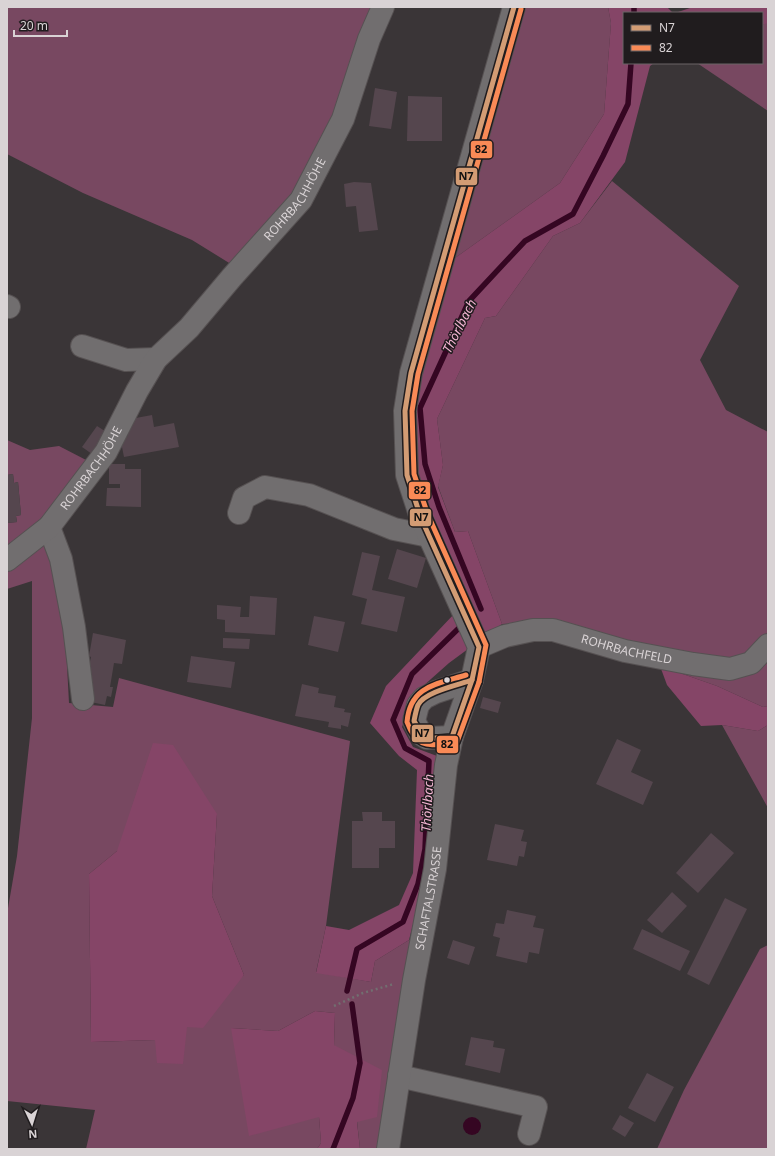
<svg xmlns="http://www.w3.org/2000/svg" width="775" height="1156" viewBox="0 0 775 1156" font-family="'Noto Sans',sans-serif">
	<rect width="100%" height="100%" fill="#3a3537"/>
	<g fill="#784861" fill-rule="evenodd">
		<polygon points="7,7 392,7 378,42 247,274 192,240 83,193 7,154"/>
		<polygon points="524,7 608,7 611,23 604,114 560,183 455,258"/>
		<polygon points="766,23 768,23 768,111 697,63 762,63 762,25"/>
		<polygon points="612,181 739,286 700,360 726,410 768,432 768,706 763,707 717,686 660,666 554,622 502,624 468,531 455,532 438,486 443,465 437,419 485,318 496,316 553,236 580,223"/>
		<path d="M7 440 30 450 59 446 88 461 39 522 64 608 69 703 113 707 119 678 350 741 326 926 316 972 371 982 375 961 409 940 427 944 392 1149H360L357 1121 334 1045 335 1013 315 1011 278 1031 231 1028 319 1117 321 1143 317 1149H86L95 1110 7 1101V914L17 856 32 718V581L7 589V523L17 522 16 516 21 515 18 482 14 483 13 474 7 475ZM217 814 212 896 244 975 187 1026 155 1040 91 1042 89 874 117 851Z"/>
		<polygon points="722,725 758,731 768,725 768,808"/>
		<polygon points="768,945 768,1149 657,1149 684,1090 760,949"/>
	</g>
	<g fill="#854567">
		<polygon points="608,7 667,7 673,13 624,13 624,63 654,63 650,66 625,162 580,223 553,236 496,316 485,318 437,419 443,465 438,487 455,532 468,531 502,624 449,663 413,695 402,727 413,747 437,756 430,851 425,878 409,940 375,961 371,982 316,973 326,926 349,930 399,905 413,873 417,770 399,756 370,723 386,686 454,614 417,483 411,432 425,358 455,258 560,183 604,114 611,23"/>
		<polygon points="693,7 768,7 768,23 762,25 762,13 675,13"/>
		<polygon points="660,666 717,686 763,707 768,706 768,725 758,731 722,725 701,726 667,685"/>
		<polygon points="153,743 173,745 217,814 212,896 244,975 203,1028 187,1027 183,1064 157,1063 155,1040 91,1042 89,874 117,851"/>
		<polygon points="315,1011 335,1013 334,1045 382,1070 377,1117 357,1122 360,1149 317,1149 321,1143 319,1117 249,1136 231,1028 278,1031"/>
	</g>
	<circle fill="#350622" cx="472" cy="1126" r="9"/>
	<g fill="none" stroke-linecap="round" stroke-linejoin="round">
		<g stroke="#350622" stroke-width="5.5">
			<polyline points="634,7 634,13"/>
			<polyline points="481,609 439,507 425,464 420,408 469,301 525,241 573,214 603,156 628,104 631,63"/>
			<polyline points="347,991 357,949 403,922 418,884 425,849 429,761 405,748 393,720 412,674 461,626"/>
			<polyline points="333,1149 353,1098 360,1063 352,1004"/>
		</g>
	</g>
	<g fill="#55464e">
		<polygon points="375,88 397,92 391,129 369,126"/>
		<polygon points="408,96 442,97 442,141 407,141"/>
		<polygon points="354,182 371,183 378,230 359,232 356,206 346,207 344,184"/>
		<polygon points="152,415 154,427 174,423 179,447 124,457 120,437 128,436 125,420"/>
		<polygon points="97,426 108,433 92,454 82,447"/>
		<polygon points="109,464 125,464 125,469 141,469 141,507 106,506 107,488 120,488 120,484 109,484"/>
		<polygon points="13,474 14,483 18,482 21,515 16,516 17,522 7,523 7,475"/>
		<polygon points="397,549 426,558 417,588 388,579"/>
		<polygon points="362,552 380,556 372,590 405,597 397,632 361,624 367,599 352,595"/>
		<polygon points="250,596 277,598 275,635 225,632 225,620 217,619 217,605 241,607 240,617 249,617"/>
		<polygon points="314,616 345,622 338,652 308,645"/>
		<polygon points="93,633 126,640 122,664 114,663 110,687 113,687 111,697 107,696 105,705 86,701 86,680 91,657 89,656"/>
		<polygon points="223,638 250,639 249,649 223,648"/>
		<polygon points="191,656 235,662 231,688 187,682"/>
		<polygon points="302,684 319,688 318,693 336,696 334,707 345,709 344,712 351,713 348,727 341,725 341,729 328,727 329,722 295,716"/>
		<polygon points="483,697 501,702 498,713 480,708"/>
		<polygon points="617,739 641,750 631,772 653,782 643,805 596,784"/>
		<polygon points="362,812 382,812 382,821 395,821 395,848 379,848 379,868 352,868 352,821 363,821"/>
		<polygon points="495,824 524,830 521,841 527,842 524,857 519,856 517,866 487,860"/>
		<polygon points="711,833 734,853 698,893 676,873"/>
		<polygon points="672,892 687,906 662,933 647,920"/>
		<polygon points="725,898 747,909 709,985 687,974"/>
		<polygon points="507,910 536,916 533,927 544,929 539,954 529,952 527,963 496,956 500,938 493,936 496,923 504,924"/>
		<polygon points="642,929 690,951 680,971 633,949"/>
		<polygon points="453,940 475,947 469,965 447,958"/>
		<polygon points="471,1037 494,1041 493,1047 505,1049 500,1073 465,1065"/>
		<polygon points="647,1073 674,1087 655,1122 628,1108"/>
		<polygon points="620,1115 634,1123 625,1137 612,1129"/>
	</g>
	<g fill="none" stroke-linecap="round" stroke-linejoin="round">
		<defs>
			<g id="minor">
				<polyline points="7,306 9,307"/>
				<polyline points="82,346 126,360 156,359"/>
				<polyline points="239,513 244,498 265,487 309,495 394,529 429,536"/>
				<polyline points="49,527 61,559 74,627 83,699"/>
				<path id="s1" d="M7 560 49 527 106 452 137 391 156 359 189 328 232 277 301 200 343 119 369 39 383 7"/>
				<path id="s2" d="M479 647 505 636 533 630H553L625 651 693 664 730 669 751 663 768 645"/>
				<polyline points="452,737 427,738 421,734 414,721 418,705 424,698 436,692 472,680"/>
				<polyline points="399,1076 536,1107 529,1134"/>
				<path id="s3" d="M388 1149 414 980 435 869 446 765 452 737 472 680 479 647 421 518 407 475 405 411 411 373 514 7"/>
			</g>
		</defs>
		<use href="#minor" stroke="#565152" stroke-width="24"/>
		<polyline stroke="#726e70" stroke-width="2.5" stroke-dasharray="2 3" stroke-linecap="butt" points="334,1006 363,993 394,984"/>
		<use href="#minor" stroke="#716e6f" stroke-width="22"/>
		<defs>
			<g id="bus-1">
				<path d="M472 680 452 737C429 738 426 743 414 721 415 716 416 710 418 705 424 692 458 685 472 680Z"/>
				<polyline points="472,680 479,647 421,518 407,475 405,411 411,373 514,7"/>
			</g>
			<g id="bus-2">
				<path d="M466 675C437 684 410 686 407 722 417 749 428 745 453 744L457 742 479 682"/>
				<polyline points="479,682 486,645 428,515 414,474 412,411 418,374 521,9"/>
			</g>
		</defs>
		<use href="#bus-1" stroke="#201c1e" stroke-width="8"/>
		<use href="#bus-2" stroke="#201c1e" stroke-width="8"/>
		<use href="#bus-1" stroke="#d39c74" stroke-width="5"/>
		<use href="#bus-2" stroke="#f98a56" stroke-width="5"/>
	</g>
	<circle fill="#d9d3d5" stroke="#201c1e" stroke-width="1.5" cx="447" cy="680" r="3.5"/>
	<g text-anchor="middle" stroke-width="3" stroke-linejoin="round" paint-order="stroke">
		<g font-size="12" fill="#d9d3d5" stroke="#201c1e">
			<text dy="4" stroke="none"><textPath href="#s1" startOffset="466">ROHRBACHHÖHE</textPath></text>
			<text dy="4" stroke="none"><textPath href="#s1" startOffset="126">ROHRBACHHÖHE</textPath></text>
			<text dy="4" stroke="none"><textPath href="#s2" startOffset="153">ROHRBACHFELD</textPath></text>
			<text dy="4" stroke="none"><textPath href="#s3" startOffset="254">SCHAFTALSTRASSE</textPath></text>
		</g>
		<g font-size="13" font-style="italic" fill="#f6b6d5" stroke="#201c1e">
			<text transform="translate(459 326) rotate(-63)" y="5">Thörlbach</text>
			<text transform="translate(427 803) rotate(-87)" y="5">Thörlbach</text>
		</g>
	</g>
	<g stroke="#201c1e" stroke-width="1.5">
		<rect x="470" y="140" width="23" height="19" rx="4" fill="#f98a56"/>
		<rect x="455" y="167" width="23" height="19" rx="4" fill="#d39c74"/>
		<rect x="408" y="481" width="23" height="19" rx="4" fill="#f98a56"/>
		<rect x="409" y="508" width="23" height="19" rx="4" fill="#d39c74"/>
		<rect x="411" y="724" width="23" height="19" rx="4" fill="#d39c74"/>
		<rect x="436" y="735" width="23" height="19" rx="4" fill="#f98a56"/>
	</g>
	<g font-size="11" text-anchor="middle" font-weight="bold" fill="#111">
		<text x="481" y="153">82</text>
		<text x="466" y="180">N7</text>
		<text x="420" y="494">82</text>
		<text x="421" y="521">N7</text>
		<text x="422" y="737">N7</text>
		<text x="447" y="748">82</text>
	</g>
	<rect width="775" height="1156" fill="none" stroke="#d9d3d5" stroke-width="16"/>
	<rect x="623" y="12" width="140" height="52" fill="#201c1e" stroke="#6a6567"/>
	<rect x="631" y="25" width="20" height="6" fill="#d39c74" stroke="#6a6567"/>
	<text x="659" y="32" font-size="12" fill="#d9d3d5">N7</text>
	<rect x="631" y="45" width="20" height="6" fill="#f98a56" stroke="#6a6567"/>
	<text x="659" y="52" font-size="12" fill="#d9d3d5">82</text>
	<g transform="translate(32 1124) rotate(176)" stroke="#201c1e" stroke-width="3" paint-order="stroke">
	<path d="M0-3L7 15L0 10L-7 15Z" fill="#d9d3d5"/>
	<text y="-6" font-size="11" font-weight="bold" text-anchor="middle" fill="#d9d3d5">N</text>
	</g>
	<path d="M14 30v6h53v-6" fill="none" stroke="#d9d3d5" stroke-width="2"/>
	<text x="20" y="30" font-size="12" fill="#d9d3d5" stroke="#201c1e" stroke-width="3" paint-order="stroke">20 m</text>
</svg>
